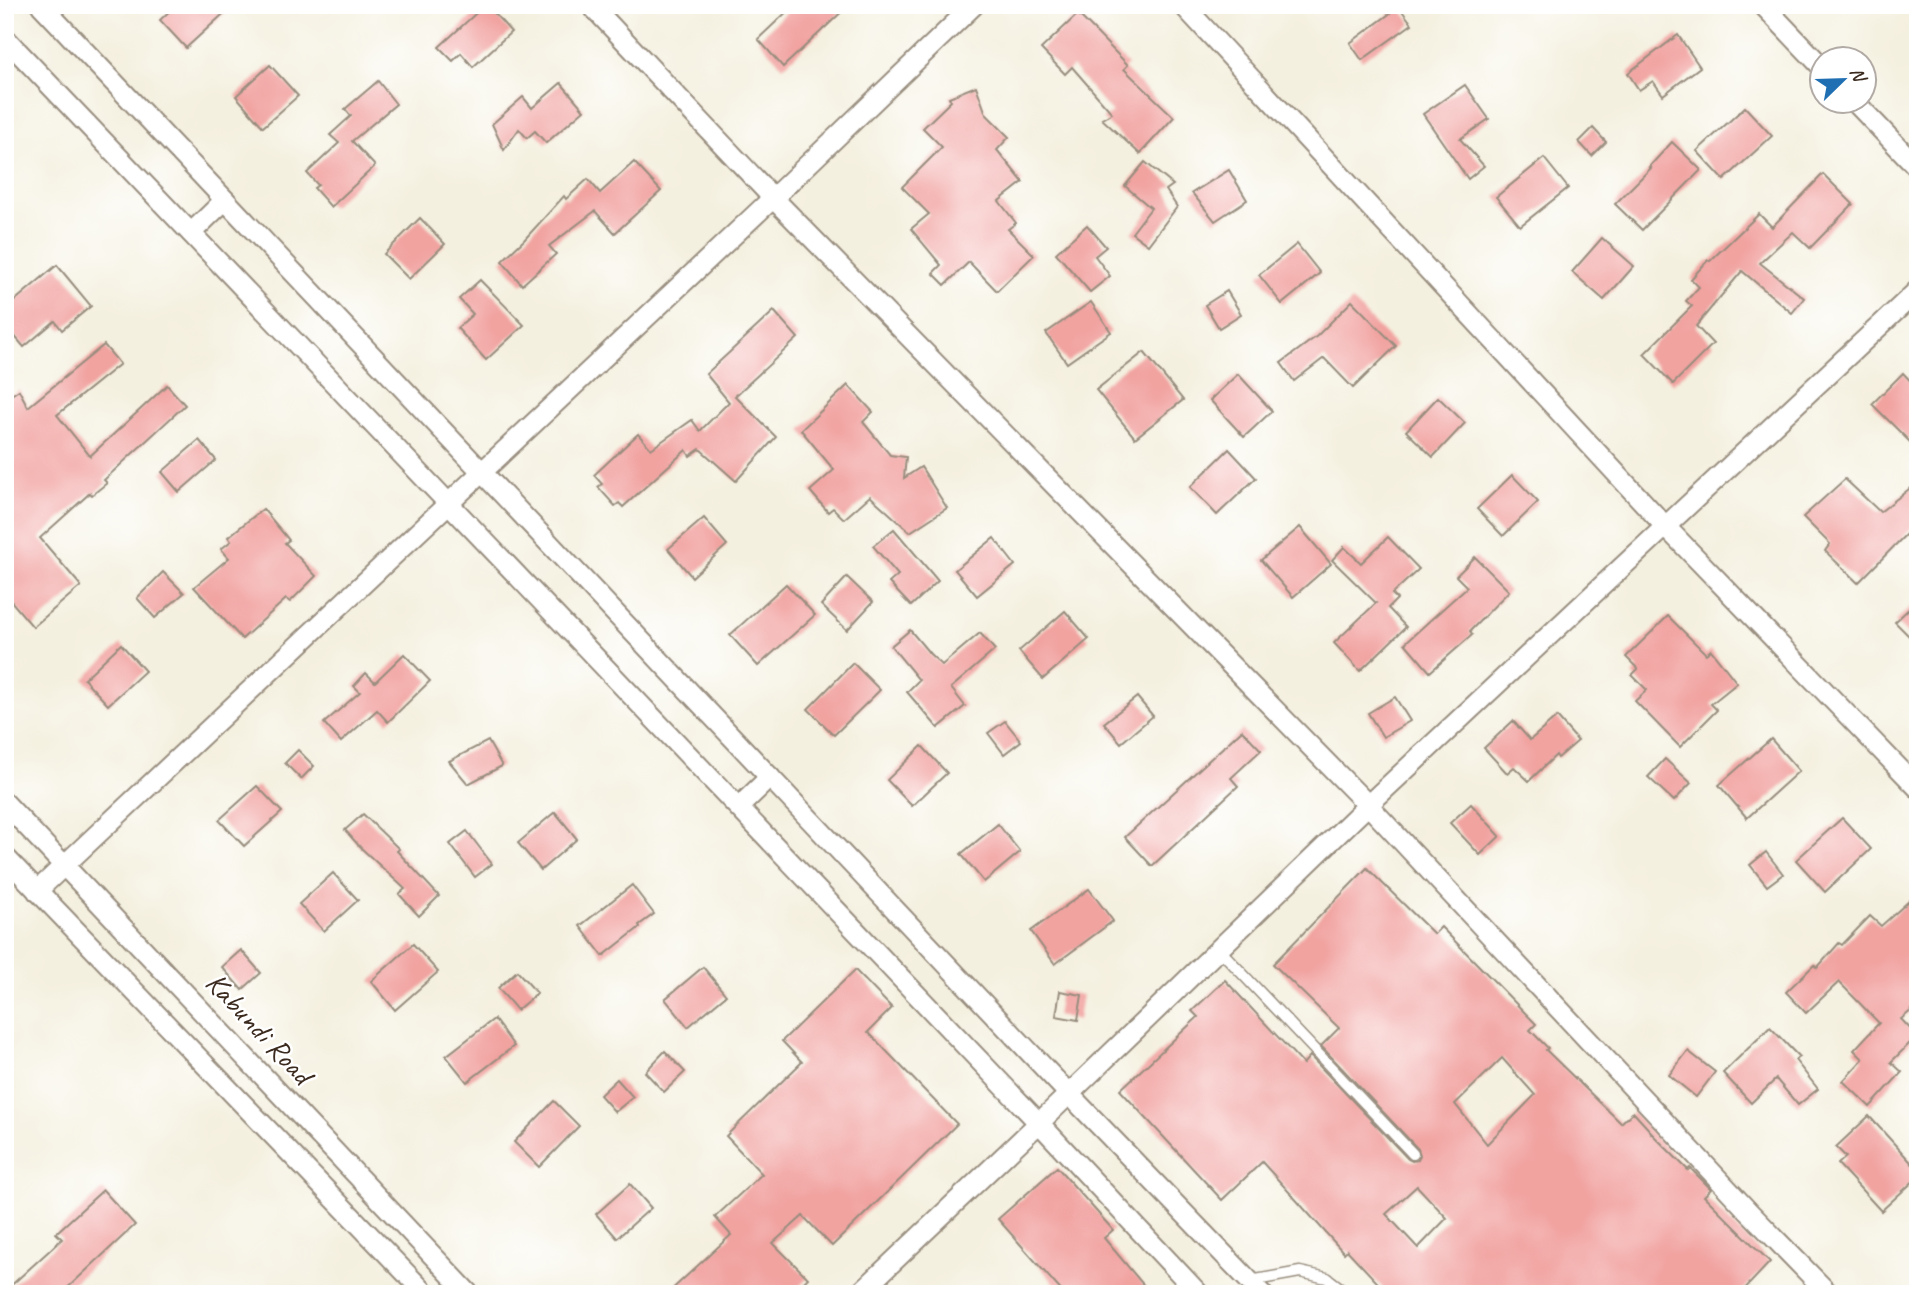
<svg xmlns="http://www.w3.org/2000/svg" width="1923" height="1299" viewBox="0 0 1923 1299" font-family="Caveat,sans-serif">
	<rect width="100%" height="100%" fill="#fff"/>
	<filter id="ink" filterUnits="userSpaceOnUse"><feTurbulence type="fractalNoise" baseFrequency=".0143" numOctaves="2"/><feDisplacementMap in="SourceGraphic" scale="14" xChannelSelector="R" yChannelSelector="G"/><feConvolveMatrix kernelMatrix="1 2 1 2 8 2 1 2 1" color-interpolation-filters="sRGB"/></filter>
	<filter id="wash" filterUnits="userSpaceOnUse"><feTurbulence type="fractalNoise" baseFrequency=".00686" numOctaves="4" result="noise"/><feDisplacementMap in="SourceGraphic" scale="28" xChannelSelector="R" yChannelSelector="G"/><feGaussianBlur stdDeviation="1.57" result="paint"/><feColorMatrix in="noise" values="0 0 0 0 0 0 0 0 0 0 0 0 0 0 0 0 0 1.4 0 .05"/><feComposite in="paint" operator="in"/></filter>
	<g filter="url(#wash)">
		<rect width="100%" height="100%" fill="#f4f0df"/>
		<g id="blocks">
			<g fill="#f1a3a0" fill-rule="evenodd">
				<polygon points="176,5 233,5 186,48 160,20"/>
				<polygon points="485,5 487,5 511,32 473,67 461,53 453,61 439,47"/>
				<polygon points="794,5 849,5 783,67 758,39"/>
				<polygon points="1399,7 1412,24 1362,60 1350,43"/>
				<polygon points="1078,14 1128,65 1124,69 1174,117 1140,154 1102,119 1112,113 1072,67 1065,74 1041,49"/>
				<polygon points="1678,35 1700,67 1663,95 1653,81 1639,90 1628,73"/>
				<polygon points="270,65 298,96 263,127 236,96"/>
				<polygon points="378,81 396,104 352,141 375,166 331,207 314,188 318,185 307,173 339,143 330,135 351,116 345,109"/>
				<polygon points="561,83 584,110 546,143 535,131 527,138 519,129 504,150 492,124 523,97 532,108"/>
				<polygon points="1465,85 1489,119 1460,139 1484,166 1468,179 1423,114"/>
				<polygon points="976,86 986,114 1009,137 997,150 1023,182 999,201 1016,223 1008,229 1034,255 997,291 969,262 945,285 933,273 941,265 911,229 929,214 902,187 942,147 923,128 951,101 949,97"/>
				<polygon points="1745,107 1772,136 1724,180 1697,151"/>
				<polygon points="1593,128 1606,142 1592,156 1579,142"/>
				<polygon points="1672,142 1701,170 1642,230 1615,204 1651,168 1649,167"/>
				<polygon points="1544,158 1568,188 1520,226 1496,197"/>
				<polygon points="634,162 661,191 615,233 595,211 549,246 556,254 522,285 502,261 524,240 564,196 566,199 588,179 600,193"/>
				<polygon points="1145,162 1173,185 1166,190 1177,207 1148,245 1132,233 1151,208 1125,186"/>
				<polygon points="1229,170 1247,200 1215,221 1192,193"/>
				<polygon points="1823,174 1853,204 1810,248 1793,232 1760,263 1804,298 1792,313 1742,271 1696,326 1713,344 1673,384 1644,354 1692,306 1686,301 1699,287 1691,279 1708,260 1710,261 1759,214 1772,227"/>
				<polygon points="420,218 445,244 409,279 384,254"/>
				<polygon points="1087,225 1106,247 1095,256 1110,276 1090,292 1056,253"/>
				<polygon points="1602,238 1634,266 1604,300 1572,272"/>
				<polygon points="1297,244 1320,273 1282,304 1259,275"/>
				<polygon points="57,265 91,306 62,330 55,321 24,347 5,325 5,309"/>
				<polygon points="480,280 524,325 486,360 457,328 473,314 459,299"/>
				<polygon points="1227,291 1241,314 1219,328 1205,305"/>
				<polygon points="1352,301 1396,346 1353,388 1324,358 1294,381 1281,363 1317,336"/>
				<polygon points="1091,302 1111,332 1067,363 1046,333"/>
				<polygon points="774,311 798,338 735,396 776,437 736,481 700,449 690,456 686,450 623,507 619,503 615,506 598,487 602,484 594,475 638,434 651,449 692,420 700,431 729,402 706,374"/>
				<polygon points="104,345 120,364 57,415 90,456 167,385 185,405 104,480 107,483 92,495 90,493 40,538 81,586 33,627 5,594 5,399 19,390 28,407"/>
				<polygon points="1144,352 1183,400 1135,438 1096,390"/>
				<polygon points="1903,373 1918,389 1918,450 1872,404"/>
				<polygon points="1238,374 1272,411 1244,437 1210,400"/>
				<polygon points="848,385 873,412 863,422 890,455 906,457 904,478 921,467 947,508 910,532 870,496 844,519 833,508 828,512 810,491 834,470 801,430"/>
				<polygon points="1438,397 1465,423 1433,457 1406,431"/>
				<polygon points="199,440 216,460 179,492 162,472"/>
				<polygon points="1229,449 1256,478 1217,515 1190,487"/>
				<polygon points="1512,475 1538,502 1503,536 1477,509"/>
				<polygon points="1845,479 1880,512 1918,482 1918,522 1858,583 1825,551 1830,544 1803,517"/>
				<polygon points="263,509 289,540 285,543 316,576 290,602 286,599 242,639 194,587 229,558 221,549 231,541 228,537"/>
				<polygon points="704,518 727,545 692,577 668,549"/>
				<polygon points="1300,527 1331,564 1293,597 1261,560"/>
				<polygon points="894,529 938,581 911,606 889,583 898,575 873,546"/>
				<polygon points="1388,537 1419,569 1392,594 1397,599 1388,608 1406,627 1360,671 1334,643 1376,603 1332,560 1344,547 1361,563"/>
				<polygon points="994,538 1015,565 977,596 955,570"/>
				<polygon points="1475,557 1509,591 1470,631 1472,635 1430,672 1405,643 1467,587 1456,576"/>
				<polygon points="163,572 184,593 155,618 137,598"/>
				<polygon points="847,577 873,602 847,630 821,605"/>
				<polygon points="786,584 815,615 758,666 730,635"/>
				<polygon points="1918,600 1918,645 1895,622"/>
				<polygon points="1065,611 1089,639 1043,679 1019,651"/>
				<polygon points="1668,616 1706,654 1711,650 1737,683 1711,704 1717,710 1680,747 1635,701 1647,690 1632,675 1638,669 1626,657"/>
				<polygon points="910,630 930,654 942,665 980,633 995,650 951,688 965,706 938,728 907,692 919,680 891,646"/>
				<polygon points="121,644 145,671 108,705 84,679"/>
				<polygon points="404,654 430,681 388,722 377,710 341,742 324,723 360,692 354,686 366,673 375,682"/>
				<polygon points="853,663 880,690 834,735 808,709"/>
				<polygon points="1137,697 1153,716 1121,743 1104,723"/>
				<polygon points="1395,697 1410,721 1383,737 1368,713"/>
				<polygon points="1557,717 1578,741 1558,758 1556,755 1529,781 1514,767 1507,773 1484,748 1513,721 1530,740"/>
				<polygon points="1005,721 1021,741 1004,754 988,733"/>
				<polygon points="1242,730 1261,750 1231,778 1238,786 1152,866 1125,837"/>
				<polygon points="1771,739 1799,771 1747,818 1719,785"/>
				<polygon points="488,741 502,766 468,784 449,761"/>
				<polygon points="922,746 947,773 912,806 887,780"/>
				<polygon points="298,750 314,766 301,779 285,763"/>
				<polygon points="1665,759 1691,783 1674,801 1648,777"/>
				<polygon points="257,786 282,812 244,846 219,820"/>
				<polygon points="1471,804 1500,836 1480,855 1450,823"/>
				<polygon points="555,812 577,839 541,870 518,843"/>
				<polygon points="363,814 399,849 397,851 439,896 419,916 399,894 405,889 360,847 345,830"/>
				<polygon points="1842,818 1871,849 1825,892 1796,860"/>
				<polygon points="998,824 1020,852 984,882 961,854"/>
				<polygon points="467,831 492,864 475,877 450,844"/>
				<polygon points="1766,852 1783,874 1767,886 1750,865"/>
				<path d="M1367 868 1434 934 1441 927 1536 1024 1530 1030 1548 1048 1546 1050 1621 1123 1633 1112 1653 1134H1652L1688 1170 1690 1168 1711 1189 1704 1196 1770 1262 1740 1294H1388L1347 1250 1344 1253 1262 1162 1222 1200 1120 1090 1198 1017 1192 1011 1225 980 1303 1064 1310 1056 1408 1159 1412 1161 1418 1160 1420 1155 1418 1149 1321 1046 1339 1028 1273 964ZM1502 1058 1535 1095 1487 1144 1455 1104ZM1417 1186 1447 1218 1418 1248 1386 1214Z"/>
				<polygon points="333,873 358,900 324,931 299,904"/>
				<polygon points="632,885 654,914 639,925 640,927 603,956 580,926"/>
				<polygon points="1089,889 1113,921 1055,964 1031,931"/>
				<polygon points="1918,893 1918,1005 1901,1019 1917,1036 1891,1062 1902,1072 1870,1107 1843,1081 1863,1059 1854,1050 1879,1023 1839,982 1806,1013 1786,992 1814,965 1817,968 1839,943 1842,945 1870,916 1881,926"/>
				<polygon points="413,944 438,972 395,1010 371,981"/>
				<polygon points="241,950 261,973 242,990 222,967"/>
				<polygon points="703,967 726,995 688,1027 665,999"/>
				<polygon points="855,970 892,1008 868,1032 957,1124 832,1246 803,1216 773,1243 808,1278 792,1294 667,1294 731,1235 715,1217 762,1174 726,1136 802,1062 782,1041"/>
				<polygon points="517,971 537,993 517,1010 498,988"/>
				<polygon points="1060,991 1082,995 1078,1020 1056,1016"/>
				<polygon points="494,1019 514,1046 467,1082 446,1056"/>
				<polygon points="1770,1027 1799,1057 1795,1060 1818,1089 1798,1105 1776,1079 1751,1103 1723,1073"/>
				<polygon points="665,1051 685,1072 664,1092 645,1072"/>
				<polygon points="1688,1051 1715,1072 1696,1097 1669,1075"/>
				<polygon points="617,1079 633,1097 615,1112 600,1095"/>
				<polygon points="554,1101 579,1126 539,1167 514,1142"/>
				<polygon points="1869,1116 1918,1170 1918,1177 1881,1211 1838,1164 1846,1157 1836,1147"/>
				<polygon points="1057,1167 1113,1230 1104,1238 1151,1294 1064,1294 998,1219"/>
				<polygon points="630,1184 651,1208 617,1238 596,1214"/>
				<polygon points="103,1190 135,1225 61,1294 5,1294 5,1291 62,1239 56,1233"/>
			</g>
		</g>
	</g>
	<g filter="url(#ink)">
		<use href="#blocks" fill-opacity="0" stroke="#988d7e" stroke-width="2"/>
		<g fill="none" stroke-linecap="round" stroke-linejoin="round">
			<defs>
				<g id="lane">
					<polyline points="1219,949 1413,1154"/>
					<polyline points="1250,1281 1300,1272 1327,1278 1348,1294"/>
				</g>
				<g id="street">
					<polyline points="41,5 1069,1094 1262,1294"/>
					<polyline points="591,5 773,198 1368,805 1750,1213 1829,1294"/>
					<polyline points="1183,5 1666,527 1918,788"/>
					<polyline points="1763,5 1822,67"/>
					<polyline points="5,38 1039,1123 1199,1294"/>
					<polyline points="1855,102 1918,168"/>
					<polyline points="191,233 225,200"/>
					<polyline points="5,803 469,1294"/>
					<polyline points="739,807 770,777"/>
					<polyline points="5,857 426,1294"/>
					<polyline points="37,891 773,198 974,5"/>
					<polyline points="859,1294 1039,1123 1368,805 1918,290"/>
				</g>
			</defs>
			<use href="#lane" stroke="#988d7e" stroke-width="13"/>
			<use href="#street" stroke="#988d7e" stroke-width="23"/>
			<use href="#lane" stroke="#fff" stroke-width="10"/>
			<use href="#street" stroke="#fff" stroke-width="19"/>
		</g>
	</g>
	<g text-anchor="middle" stroke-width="5" stroke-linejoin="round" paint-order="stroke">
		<g font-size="30" fill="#3b2a1e" stroke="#fff">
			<text transform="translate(259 1028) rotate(47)" y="10">Kabundi Road</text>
		</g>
	</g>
	<rect width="1923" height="1299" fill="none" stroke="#fff" stroke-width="28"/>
	<g transform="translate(1843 80) rotate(67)"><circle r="33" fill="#ffffff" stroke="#b1aaa5" stroke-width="2"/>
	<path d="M0-5L12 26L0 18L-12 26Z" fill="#1f6fb2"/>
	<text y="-10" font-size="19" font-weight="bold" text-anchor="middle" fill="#3b2a1e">N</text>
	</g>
</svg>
